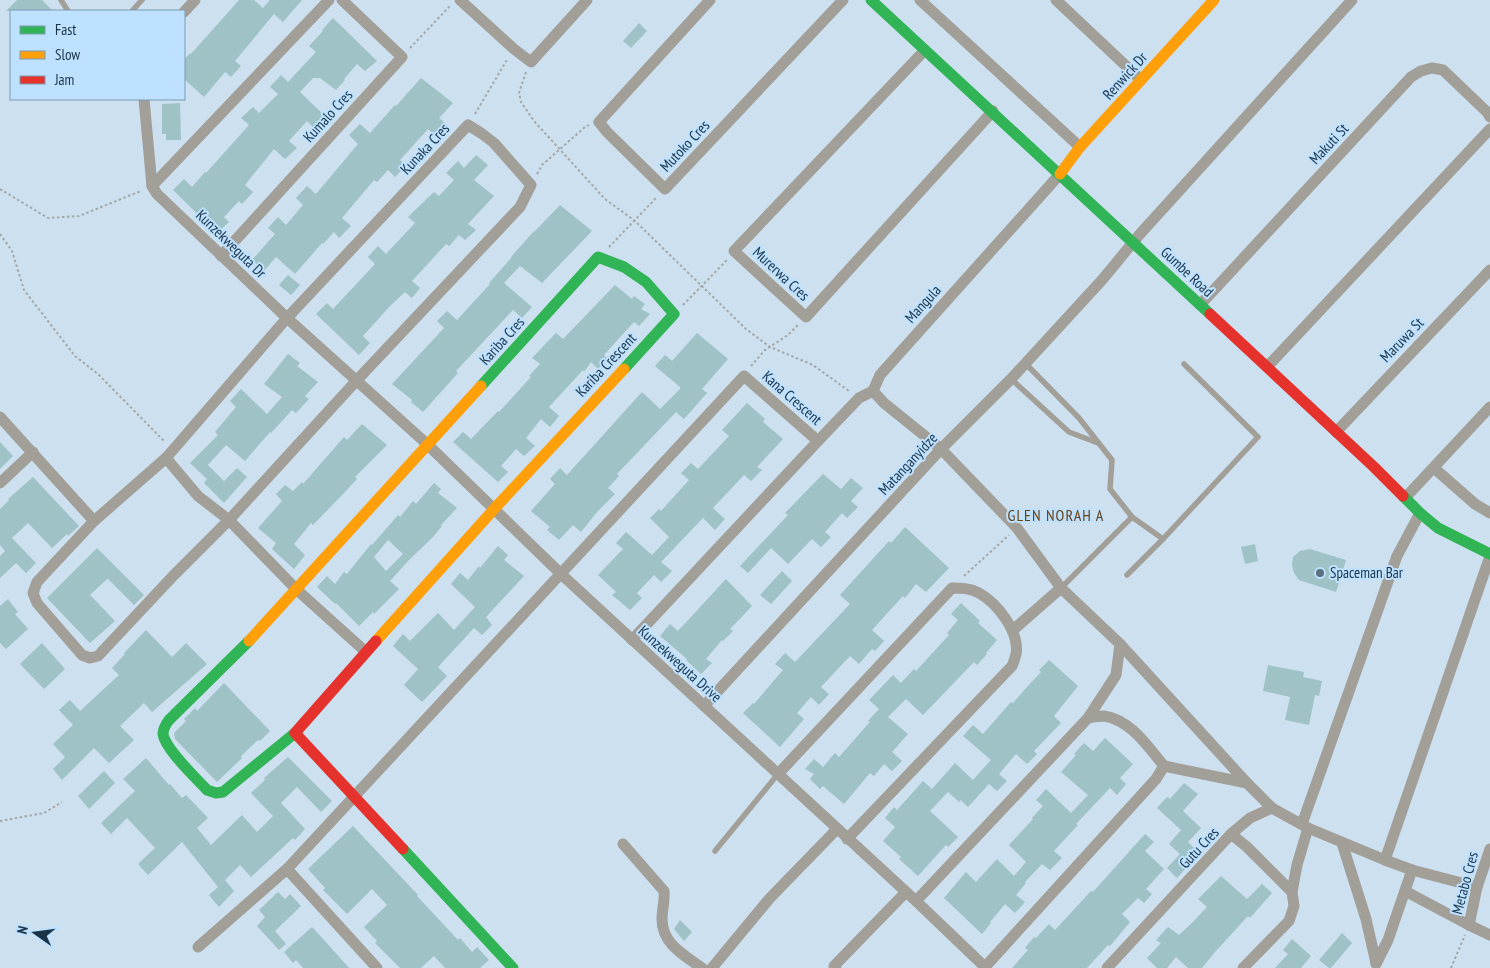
<svg xmlns="http://www.w3.org/2000/svg" width="1490" height="968" viewBox="0 0 1490 968" font-family="'PT Sans Narrow',sans-serif">
	<rect width="100%" height="100%" fill="#cce0ef"/>
	<g fill="#9ec2c5" fill-rule="evenodd">
		<polygon points="17,0 42,0 53,11 6,11"/>
		<polygon points="239,0 254,0 263,8 270,0 302,0 283,22 274,14 235,61 241,66 231,77 225,72 204,97 184,79 184,60 190,53 191,54"/>
		<polygon points="333,18 377,61 365,71 357,64 344,79 345,80 336,90 320,78 313,78 300,92 326,117 314,128 307,121 289,141 297,148 285,159 274,149 245,185 253,192 242,204 239,201 224,217 229,222 217,233 173,190 184,179 192,187 205,172 206,173 249,125 241,118 253,107 259,113 278,94 270,87 281,75 288,82 316,52 309,46 323,31 322,30"/>
		<polygon points="639,23 647,31 631,48 623,41"/>
		<polygon points="421,78 453,103 439,118 447,125 436,136 428,129 400,160 406,166 395,177 388,170 377,182 374,180 342,218 351,226 339,238 334,232 323,244 322,243 295,274 276,257 264,271 252,260 275,234 268,228 278,217 286,225 303,205 296,198 307,186 316,194 358,144 349,135 360,124 370,133 395,105 396,106"/>
		<polygon points="180,103 181,140 166,140 166,134 162,134 162,104"/>
		<polygon points="476,155 488,165 474,180 494,196 468,224 476,230 465,240 459,235 449,246 446,244 412,281 420,288 412,298 405,292 391,305 363,336 370,343 359,355 316,314 327,303 333,309 375,264 368,257 378,246 386,254 415,223 408,217 434,192 439,196 454,180 446,173 458,161 464,168"/>
		<polygon points="560,205 592,231 542,283 520,266 504,283 532,307 522,318 513,310 456,371 458,373 423,412 411,402 412,400 392,384 444,328 437,321 447,311 457,320 490,284 489,283 512,257 511,257 534,231 534,232"/>
		<polygon points="288,275 300,285 291,295 279,285"/>
		<polygon points="615,285 632,299 634,296 645,304 641,309 650,314 639,326 634,322 622,335 604,355 608,359 598,369 591,362 584,372 583,370 549,407 559,416 550,427 541,419 526,438 535,446 524,456 516,449 501,466 508,472 498,482 453,442 463,432 471,439 498,411 499,412 531,377 529,376 540,364 532,358 556,333 563,339"/>
		<polygon points="697,333 728,359 702,389 707,393 684,419 676,412 617,474 619,476 608,488 615,494 597,512 581,532 573,525 559,540 547,530 550,527 531,511 555,484 550,479 560,468 567,475 642,392 660,409 680,389 680,387 655,366 665,355 672,361"/>
		<polygon points="288,354 300,363 297,366 318,382 305,396 309,399 296,413 292,410 271,433 270,432 245,461 226,445 208,465 224,481 237,468 247,477 224,503 204,483 207,479 190,463 218,435 215,432 236,407 230,401 241,389 267,414 282,397 264,384"/>
		<polygon points="747,403 765,419 763,422 783,439 757,467 762,470 751,481 744,475 713,508 725,519 715,530 703,518 661,562 672,571 661,582 654,575 637,593 642,598 630,610 612,595 616,592 598,575 623,549 616,543 626,532 652,555 669,537 650,518 659,509 661,511 689,480 681,473 691,463 698,469 729,436 722,430"/>
		<polygon points="362,424 387,445 355,477 357,479 343,494 313,525 311,523 294,544 305,555 294,569 272,549 276,543 258,528 282,501 276,494 285,485 293,491 302,482 303,484 344,437 347,440"/>
		<polygon points="0,442 13,456 0,469"/>
		<polygon points="823,474 841,489 851,478 863,488 851,501 858,507 847,518 842,513 825,532 831,537 821,547 812,539 788,564 771,548 748,573 740,566 788,515 785,513"/>
		<polygon points="33,477 79,526 68,536 67,534 52,548 28,523 12,538 36,563 26,573 16,563 0,578 0,556 5,551 0,545 0,509 9,500 8,499"/>
		<path d="M434 483 441 489 438 493 457 508 441 525 442 526 433 537 409 560 390 581 399 589 374 614 373 612 359 626 336 603 335 604 317 587 327 576 335 584 344 572 347 574 371 544 372 545 398 515 400 517 413 501 416 504ZM388 540 403 554 386 571 374 557Z"/>
		<polygon points="905,527 949,568 926,592 916,584 905,598 903,596 872,630 884,641 875,651 872,649 859,664 850,656 821,687 829,694 819,705 811,697 797,713 804,719 780,747 743,713 753,703 754,704 783,670 775,664 785,653 795,662 850,604 840,595 889,541 891,543"/>
		<polygon points="1255,544 1258,561 1245,564 1241,547"/>
		<polygon points="498,546 508,555 504,560 524,576 486,617 492,625 482,635 474,628 438,667 447,676 422,702 404,685 418,669 393,646 403,634 410,641 438,613 454,630 475,607 451,584 460,573 468,580 479,566 480,568"/>
		<polygon points="97,548 144,595 134,605 108,579 107,579 90,595 115,621 90,643 47,598"/>
		<polygon points="1310,549 1346,560 1336,592 1299,580 1294,573 1292,565 1293,557 1300,551"/>
		<polygon points="782,571 792,581 771,604 760,595"/>
		<polygon points="726,579 752,606 730,629 733,631 723,641 722,640 706,659 712,663 701,674 686,660 687,659 660,636 670,624 678,631"/>
		<polygon points="8,599 18,612 15,614 28,629 6,649 0,643 0,606"/>
		<polygon points="961,603 980,621 978,623 997,640 986,653 987,654 977,665 974,662 923,715 906,699 888,717 908,734 892,752 902,761 892,771 884,764 874,776 870,773 844,804 823,786 820,789 810,779 814,774 805,769 814,759 823,767 835,753 839,757 870,722 868,721 879,709 869,700 893,675 901,683 914,669 916,671 949,635 947,633 958,620 951,614"/>
		<polygon points="146,630 172,657 186,643 207,664 152,712 144,703 120,726 134,740 109,763 94,748 62,780 53,769 65,757 53,744 73,725 59,710 70,700 80,711 119,675 112,668 125,654 124,653"/>
		<polygon points="42,643 65,669 44,689 20,664"/>
		<polygon points="1049,660 1078,686 1054,716 1061,723 1034,751 1037,754 1027,764 1016,754 999,774 1007,781 997,791 989,784 968,807 961,800 959,802 948,792 930,811 958,837 948,847 946,845 918,876 899,859 901,857 883,841 895,827 885,818 894,807 897,810 923,781 932,789 955,763 973,780 991,760 963,736 973,725 983,734 1011,702 1013,703 1027,687 1041,672 1039,670"/>
		<polygon points="1268,665 1304,672 1303,677 1322,681 1319,696 1315,695 1309,725 1285,720 1290,697 1263,691"/>
		<polygon points="224,683 270,731 260,741 258,740 241,756 242,758 217,782 175,739 174,733 186,721 184,719 195,708 197,711"/>
		<polygon points="1105,738 1133,764 1120,778 1126,784 1117,795 1110,788 1076,824 1078,825 1054,851 1062,858 1050,870 1042,864 1025,882 1026,883 1016,895 1025,902 1015,913 1005,904 990,922 991,923 982,934 944,898 966,872 976,882 997,859 1014,876 1026,862 1009,845 1033,819 1032,818 1043,806 1036,800 1046,789 1071,813 1088,795 1061,772 1076,755 1074,754 1084,743 1093,751"/>
		<polygon points="288,757 332,801 321,812 297,787 281,803 305,829 295,840 293,838 251,877 240,865 225,880 234,891 219,907 209,895 218,887 182,842 148,875 138,864 155,848 127,818 111,834 101,823 135,791 123,779 146,758 169,785 170,784 182,798 186,795 208,818 197,828 211,845 242,815 257,832 273,816 251,793 265,780 264,778"/>
		<polygon points="104,771 115,783 89,809 78,796"/>
		<polygon points="1184,783 1198,794 1183,811 1201,828 1188,842 1197,851 1184,865 1187,867 1177,878 1167,868 1180,854 1169,844 1181,830 1157,808 1167,797 1170,799"/>
		<polygon points="353,826 418,895 417,896 458,940 460,938 472,952 477,947 489,960 480,968 445,968 434,956 421,968 400,968 375,943 377,941 364,927 387,905 372,889 347,914 323,890 325,888 308,869"/>
		<polygon points="1145,834 1154,842 1145,851 1164,869 1146,889 1152,894 1144,903 1138,898 1122,914 1130,922 1110,946 1108,945 1087,968 1012,968 1028,950 1025,948 1034,937 1036,938 1049,924 1055,930 1091,891 1093,892"/>
		<polygon points="1221,876 1247,899 1262,884 1272,893 1250,918 1248,916 1215,952 1202,968 1188,968 1176,957 1167,968 1157,968 1147,958 1161,943 1156,940 1168,927 1179,935 1192,923 1207,907 1198,899"/>
		<polygon points="278,892 285,899 290,894 301,906 275,931 286,944 279,950 257,926 265,917 259,910"/>
		<polygon points="680,920 692,932 684,941 674,929"/>
		<polygon points="312,927 324,940 349,968 303,968 296,960 293,963 284,952"/>
		<polygon points="1342,933 1352,943 1331,968 1329,968 1319,960"/>
		<polygon points="1292,939 1311,956 1301,968 1275,968 1288,954 1283,950"/>
	</g>
	<g fill="none" stroke-linecap="round" stroke-linejoin="round">
		<g stroke="#a3a7a8" stroke-width="2" stroke-dasharray="2.5 2.5" stroke-linecap="butt">
			<polyline points="410,48 450,6"/>
			<polyline points="526,72 519,93 521,102 534,121 605,199 635,221 746,329 770,347 813,365 849,391"/>
			<polyline points="475,114 508,58"/>
			<polyline points="537,174 542,165 585,127 589,125"/>
			<polyline points="0,189 48,218 79,216 141,191"/>
			<polyline points="0,234 12,251 24,290 75,356 99,375 164,441"/>
			<polyline points="609,247 656,198"/>
			<polyline points="683,305 727,260"/>
			<polyline points="751,366 765,350 788,335 798,325"/>
			<polyline points="964,576 1009,535"/>
			<polyline points="0,821 44,813 62,802"/>
			<polyline points="1451,968 1465,935"/>
		</g>
		<g stroke="#a29e98" stroke-width="5.5">
			<polyline points="61,0 68,11"/>
			<polyline points="132,11 142,0"/>
			<polyline points="1025,363 1079,418 1112,460 1110,489 1132,517"/>
			<polyline points="1011,379 1069,432 1098,443"/>
			<polyline points="1127,575 1163,539 1258,437 1184,364"/>
			<polyline points="1061,588 1132,517 1163,539"/>
			<polyline points="715,851 778,774"/>
		</g>
		<g stroke="#a29e98" stroke-width="11">
			<polyline points="460,0 514,49 531,62 587,0"/>
			<polyline points="710,0 599,122 607,132 665,189 843,0"/>
			<polyline points="920,0 1080,147"/>
			<polyline points="1056,0 1141,80"/>
			<polyline points="184,12 195,0"/>
			<polyline points="925,50 734,251 806,317 993,111"/>
			<polyline points="144,99 152,186 157,194 287,318 427,444 561,574 916,901 986,968"/>
			<polygon points="468,125 481,133 494,143 531,185 520,207 357,380 229,520 174,575 98,656 90,658 82,655 37,603 33,593 37,582 94,521 166,458 287,318"/>
			<polyline points="1060,174 880,375 873,391 884,403 941,449 1017,528 1061,588 1120,644 1247,783 1272,808 1308,828 1385,860 1412,870 1477,887"/>
			<polyline points="152,186 329,0"/>
			<polyline points="221,256 402,57 342,0"/>
			<polyline points="1200,305 1411,77 1421,71 1432,68 1443,70 1487,112 1490,117"/>
			<polyline points="1267,367 1490,129"/>
			<polyline points="0,417 94,521"/>
			<polyline points="1336,432 1490,270"/>
			<polyline points="818,441 859,398 873,391"/>
			<polyline points="166,458 198,496 229,520 296,589 366,652"/>
			<polyline points="1434,468 1475,504 1490,513"/>
			<polyline points="0,483 33,452"/>
			<polyline points="1405,498 1490,407"/>
			<polyline points="1013,630 1061,588"/>
			<polyline points="704,706 941,449 1011,379 1102,280 1140,234 1352,0"/>
			<polyline points="1088,718 1116,675 1120,644"/>
			<polyline points="1164,766 1247,783"/>
			<path d="M778 774 952 588C961 588 970 588 979 593 997 603 1020 632 1016 654 1015 658 1014 662 1012 666L847 839"/>
			<polyline points="1302,824 1397,556 1420,513"/>
			<polyline points="1231,834 1250,818 1272,808"/>
			<polyline points="1342,843 1366,919 1376,963"/>
			<path d="M623 844 664 891C665 901 662 910 662 919 662 944 684 955 702 968"/>
			<polyline points="1385,860 1490,556"/>
			<polyline points="287,869 377,968"/>
			<polyline points="1405,891 1469,925 1490,935"/>
			<polyline points="1292,892 1297,865 1308,828"/>
			<path d="M916 901 1088 718C1093 717 1099 716 1104 716 1131 720 1148 747 1164 766L1156 779 985 967"/>
			<polyline points="1469,925 1477,887 1490,849"/>
			<polyline points="198,947 287,869 744,376 818,441 632,640"/>
			<polyline points="1376,964 1388,940 1412,870"/>
			<polyline points="712,968 770,898 837,829"/>
			<polyline points="836,968 834,966 906,892"/>
			<polyline points="1107,968 1231,834 1247,847 1292,892 1294,906 1289,921 1243,968"/>
		</g>
		<g stroke="#30b455" stroke-width="11">
			<polyline points="871,0 1210,314"/>
			<polyline points="481,386 598,257 624,267 646,282 674,314 624,369"/>
			<polyline points="1403,496 1420,513 1438,528 1490,554"/>
			<path d="M249 641 169 720C166 724 163 729 163 734 165 749 196 778 207 790L216 793 223 792 295 733"/>
			<polyline points="403,849 513,968"/>
		</g>
		<g stroke="#ff9f0a" stroke-width="11">
			<polyline points="1060,174 1080,147 1214,0"/>
			<polyline points="249,641 481,386"/>
			<polyline points="376,641 495,508 624,369"/>
		</g>
		<g stroke="#e5322d" stroke-width="11">
			<polyline points="1210,314 1374,467 1403,496"/>
			<polyline points="376,641 295,733 403,849"/>
		</g>
	</g>
	<circle fill="#597081" stroke="#bde1fe" stroke-width="2" cx="1320" cy="573" r="5"/>
	<g text-anchor="middle" stroke-width="4" stroke-linejoin="round" paint-order="stroke">
		<g font-size="15" fill="#1b3346" stroke="#bde1fe">
			<text transform="translate(1125 76) rotate(-48)" y="5">Renwick Dr</text>
			<text transform="translate(328 116) rotate(-48)" y="5">Kumalo Cres</text>
			<text transform="translate(1329 144) rotate(-47)" y="5">Makuti St</text>
			<text transform="translate(685 146) rotate(-47)" y="5">Mutoko Cres</text>
			<text transform="translate(425 149) rotate(-47)" y="5">Kunaka Cres</text>
			<text transform="translate(231 244) rotate(44)" y="5">Kunzekweguta Dr</text>
			<text transform="translate(1187 272) rotate(43)" y="5">Gumbe Road</text>
			<text transform="translate(781 274) rotate(43)" y="5">Murerwa Cres</text>
			<text transform="translate(923 304) rotate(-48)" y="5">Mangula</text>
			<text transform="translate(1402 340) rotate(-46)" y="5">Maruwa St</text>
			<text transform="translate(502 341) rotate(-48)" y="5">Kariba Cres</text>
			<text transform="translate(606 365) rotate(-47)" y="5">Kariba Crescent</text>
			<text transform="translate(792 398) rotate(41)" y="5">Kana Crescent</text>
			<text transform="translate(908 464) rotate(-47)" y="5">Matanganyidze</text>
			<text transform="translate(680 664) rotate(42)" y="5">Kunzekweguta Drive</text>
			<text transform="translate(1199 848) rotate(-47)" y="5">Gutu Cres</text>
			<text transform="translate(1465 883) rotate(-75)" y="5">Metabo Cres</text>
		</g>
		<g font-size="15" fill="#1b3346" stroke="#bde1fe" text-anchor="start">
			<text x="1330" y="578">Spaceman Bar</text>
		</g>
		<g font-size="16" letter-spacing="1" fill="#694015" stroke="#bde1fe">
			<text x="1056" y="521">GLEN NORAH A</text>
		</g>
	</g>
	<rect x="10" y="10" width="175" height="90" fill="#bde1fe" stroke="#7c9bb4"/>
	<rect x="20" y="26" width="25" height="8" fill="#30b455" stroke="#7c9bb4"/>
	<text x="55" y="35" font-size="15" fill="#1b3346">Fast</text>
	<rect x="20" y="51" width="25" height="8" fill="#ff9f0a" stroke="#7c9bb4"/>
	<text x="55" y="60" font-size="15" fill="#1b3346">Slow</text>
	<rect x="20" y="76" width="25" height="8" fill="#e5322d" stroke="#7c9bb4"/>
	<text x="55" y="85" font-size="15" fill="#1b3346">Jam</text>
	<g transform="translate(35 933) rotate(284)" stroke="#bde1fe" stroke-width="4" paint-order="stroke">
	<path d="M0-4L9 19L0 12L-9 19Z" fill="#1b3346"/>
	<text y="-8" font-size="14" font-weight="bold" text-anchor="middle" fill="#1b3346">N</text>
	</g>
</svg>
